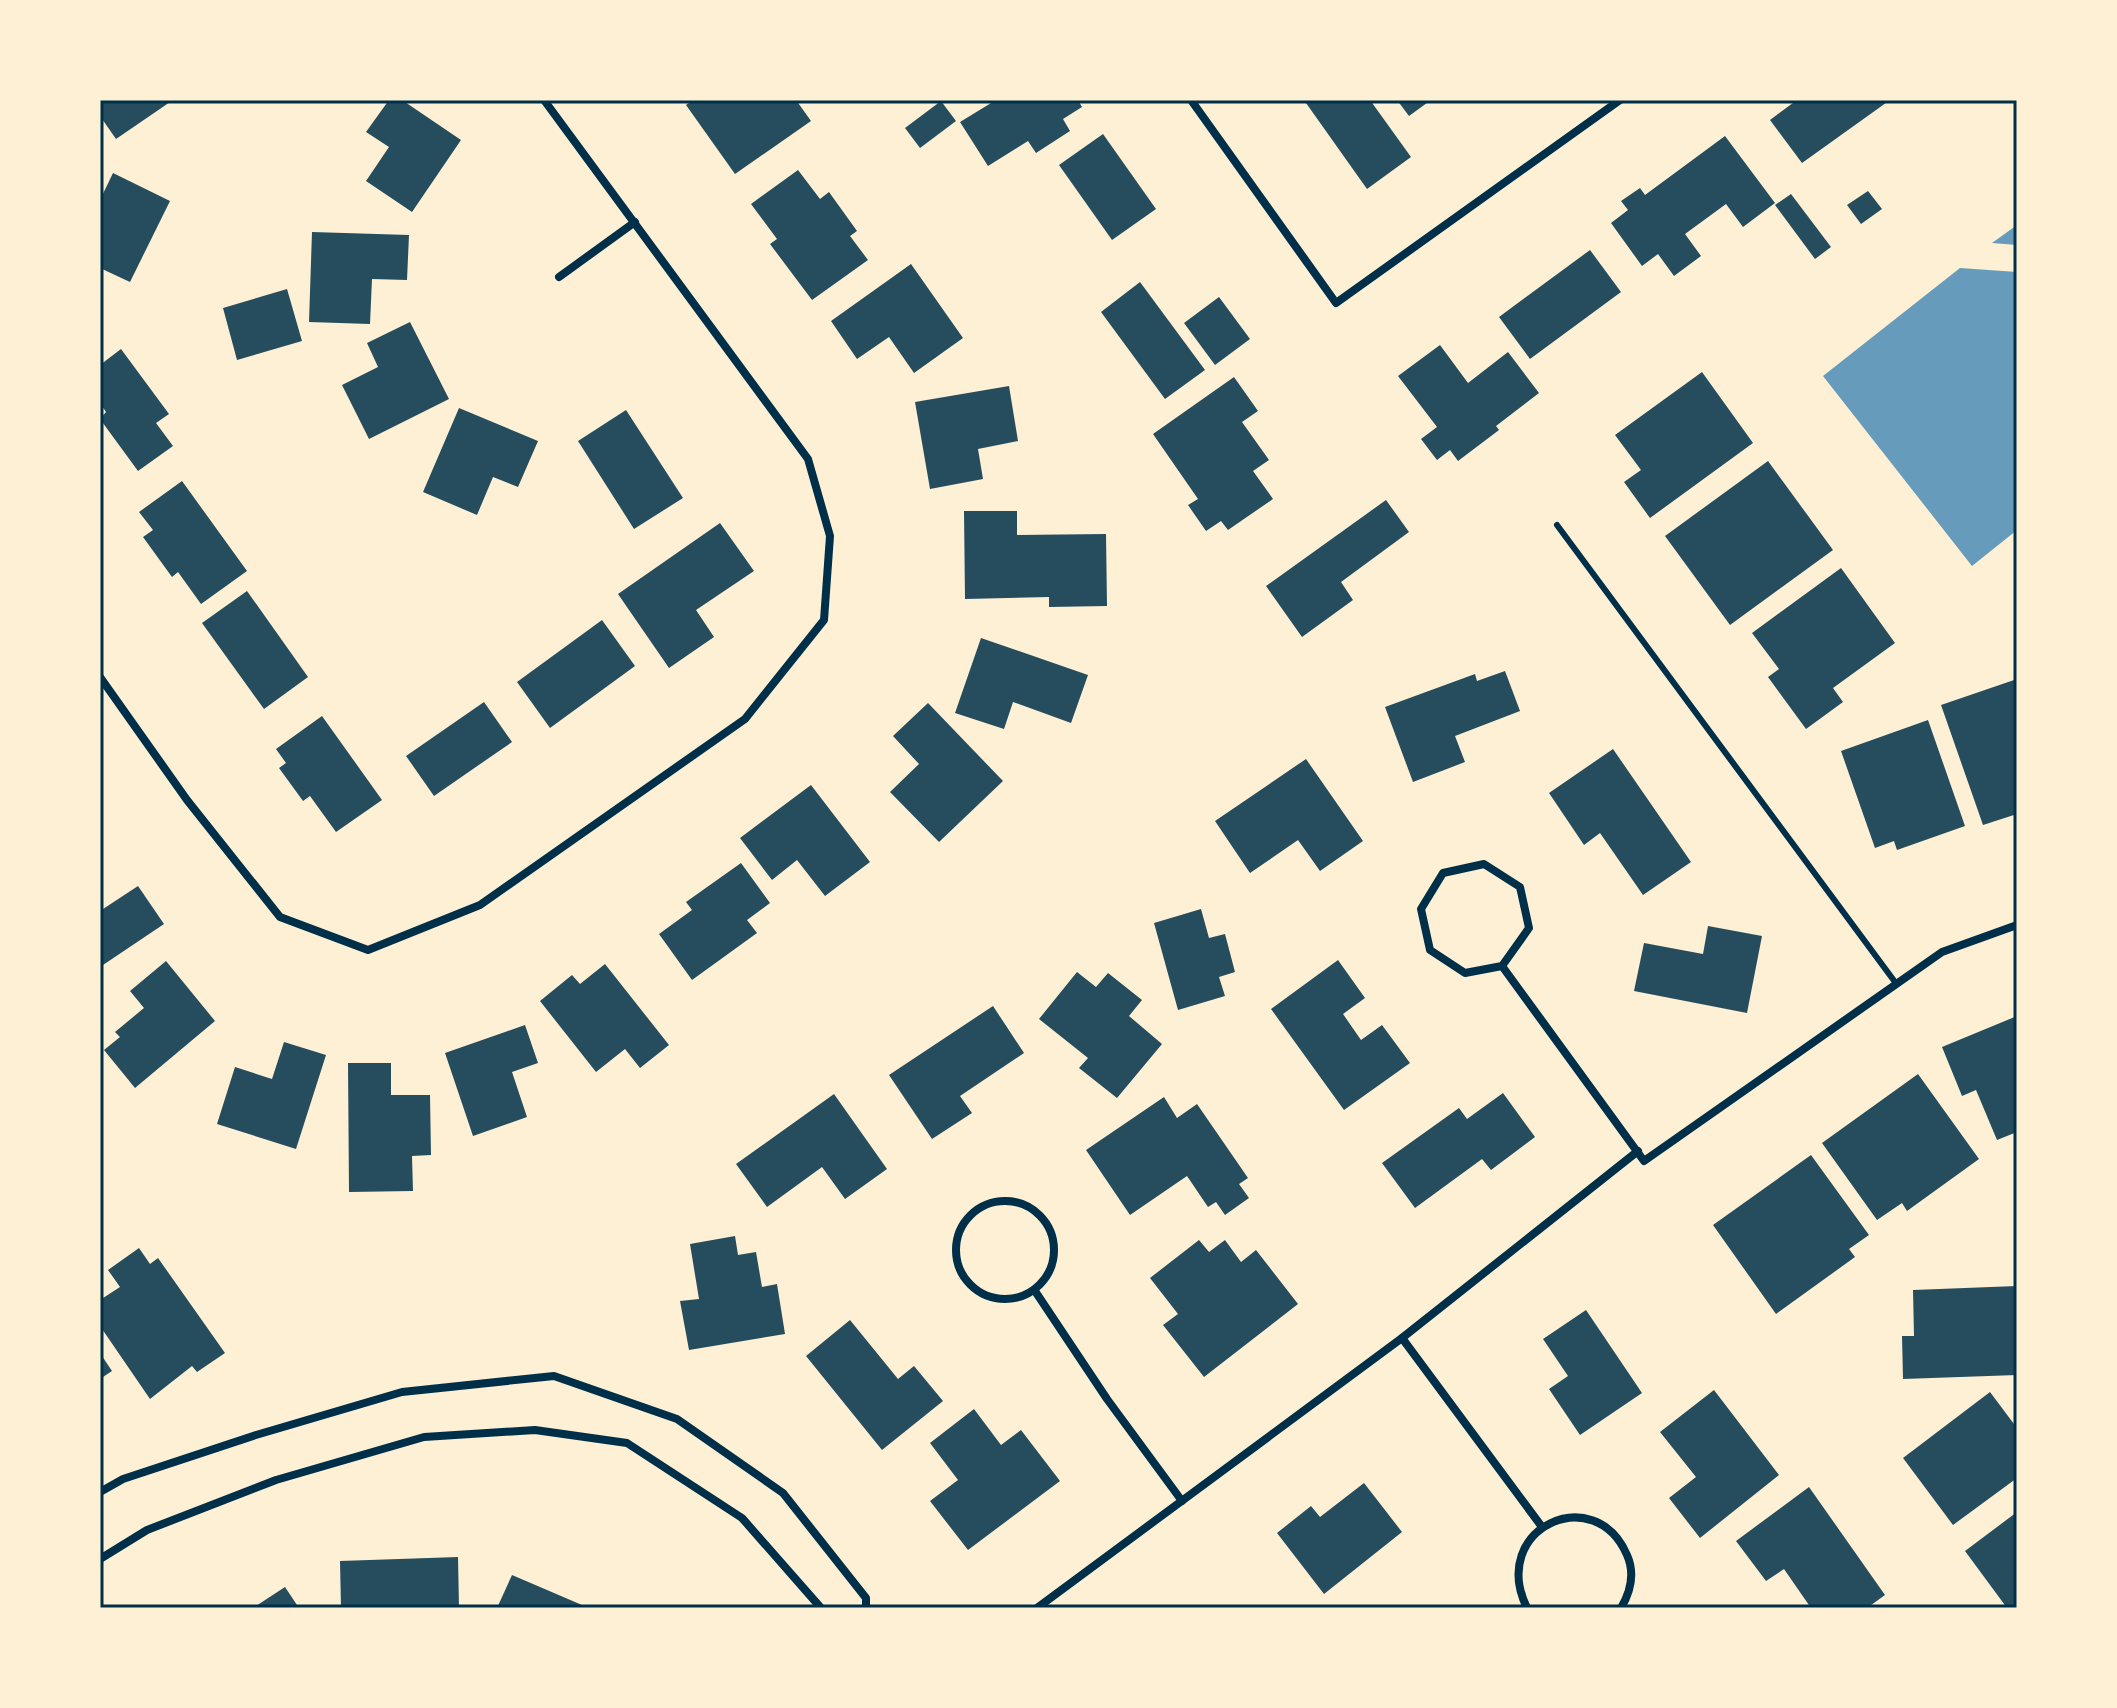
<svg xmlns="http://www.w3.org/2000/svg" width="2117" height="1708" viewBox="0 0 2117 1708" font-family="'PT Sans',sans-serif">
	<rect width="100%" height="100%" fill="#fdf0d5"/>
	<g fill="#669bbc">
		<polygon points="2017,225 2017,245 1992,243"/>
		<polygon points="1960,268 2017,272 2017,530 1972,566 1823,376"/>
	</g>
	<g fill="#264d5e">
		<polygon points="100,100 173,100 116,139 100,116"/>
		<polygon points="389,100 402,100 461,140 412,212 366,181 389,147 366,132"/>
		<polygon points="693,100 796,100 811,121 735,174 686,105"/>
		<polygon points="996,100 1078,100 1082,107 1063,119 1070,131 1036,153 1028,141 988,166 960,122"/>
		<polygon points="1310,100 1370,100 1411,157 1367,189 1306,103"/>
		<polygon points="1397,100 1431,100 1409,116"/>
		<polygon points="1797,100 1890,100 1802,163 1770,120"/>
		<polygon points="941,101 956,121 920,148 905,128"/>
		<polygon points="1103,134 1156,209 1112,240 1059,165"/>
		<polygon points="1725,136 1775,203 1743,227 1726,204 1685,234 1701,256 1674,276 1658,254 1642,266 1611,223 1628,210 1621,201 1640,188 1645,195"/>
		<polygon points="798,170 820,199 829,192 857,231 850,236 868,260 812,300 770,244 777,239 751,204"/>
		<polygon points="113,173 170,201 130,282 100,268 100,200"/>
		<polygon points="1868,191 1882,209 1861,224 1847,205"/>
		<polygon points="1791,194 1831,247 1815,259 1775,205"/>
		<polygon points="312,232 409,235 407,280 372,279 370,324 309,322"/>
		<polygon points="1590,250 1621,292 1530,359 1499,317"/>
		<polygon points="911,264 963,338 914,373 889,337 857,359 831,321"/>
		<polygon points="1140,282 1205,370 1165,399 1101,312"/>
		<polygon points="287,289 302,341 237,360 223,308"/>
		<polygon points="1219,297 1250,339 1215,365 1184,323"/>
		<polygon points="410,322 449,399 369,439 342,385 378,367 367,343"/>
		<polygon points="1440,345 1468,383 1508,352 1539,393 1496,426 1499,430 1458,461 1450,450 1437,460 1421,439 1437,427 1398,376"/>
		<polygon points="121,349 169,414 156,423 173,446 138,471 100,419 106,412 100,403 100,365"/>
		<polygon points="1702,372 1753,443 1650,518 1624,482 1641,470 1615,435"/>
		<polygon points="1234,377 1258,411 1242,422 1269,460 1253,471 1273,499 1228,530 1221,521 1206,531 1188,505 1198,499 1153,434"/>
		<polygon points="1009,386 1018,441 978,449 983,479 930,489 915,402"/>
		<polygon points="459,408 538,441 518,487 493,477 477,515 423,492"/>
		<polygon points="626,410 683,498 634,529 578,441"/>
		<polygon points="1768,461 1833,550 1730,625 1665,536"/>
		<polygon points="182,481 247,571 201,604 178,572 172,577 143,537 153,530 139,512"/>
		<polygon points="1386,500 1409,532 1341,582 1353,600 1302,637 1266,586"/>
		<polygon points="964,511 1017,511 1017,535 1106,534 1107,606 1049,607 1049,597 965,599"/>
		<polygon points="720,523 754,571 696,610 714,637 669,668 618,594"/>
		<polygon points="1841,568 1895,643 1833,688 1843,702 1806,729 1768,677 1779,669 1752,633"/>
		<polygon points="247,591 308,677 264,709 202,623"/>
		<polygon points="602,620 635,666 550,728 517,682"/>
		<polygon points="981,638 1088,675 1071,723 1013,702 1004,729 955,713"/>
		<polygon points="1505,671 1520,711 1455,736 1465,762 1413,782 1385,707 1475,674 1477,681"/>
		<polygon points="2017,679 2017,814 1983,825 1941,705"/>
		<polygon points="484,702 512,742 434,796 406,756"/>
		<polygon points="928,703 1003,781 939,842 890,792 919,764 893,736"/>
		<polygon points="322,716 382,800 336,832 310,796 303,801 279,768 286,763 276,749"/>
		<polygon points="1928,720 1965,826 1897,850 1894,841 1875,848 1841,751"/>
		<polygon points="1613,749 1691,862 1643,895 1600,833 1584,845 1549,793"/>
		<polygon points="1306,759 1363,841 1320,871 1298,840 1250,873 1215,821"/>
		<polygon points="811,785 870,862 825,896 797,860 772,880 740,838"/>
		<polygon points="741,863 770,903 747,920 757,933 692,980 659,934 692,910 686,902"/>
		<polygon points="138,886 164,924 100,967 100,911"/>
		<polygon points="1201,909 1209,938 1225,934 1235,972 1219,977 1225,996 1178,1010 1154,923"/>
		<polygon points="1708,926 1762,936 1747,1013 1634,991 1644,943 1703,954"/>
		<polygon points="1338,960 1365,998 1343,1014 1361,1040 1382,1025 1410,1063 1344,1110 1271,1009"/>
		<polygon points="166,961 215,1021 135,1088 104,1050 120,1037 115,1032 144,1008 130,991"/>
		<polygon points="605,964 669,1045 640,1068 625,1049 596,1072 540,1001 572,975 580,984"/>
		<polygon points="1077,972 1096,987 1108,973 1142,1000 1129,1016 1162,1044 1117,1098 1079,1068 1088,1058 1039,1019"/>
		<polygon points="993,1006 1024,1053 960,1096 972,1113 932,1139 889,1075"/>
		<polygon points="2017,1016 2017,1132 1997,1140 1976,1090 1962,1096 1942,1047"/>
		<polygon points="525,1025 538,1063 512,1072 527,1117 473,1136 445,1053"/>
		<polygon points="284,1042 326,1055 296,1149 217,1124 235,1067 272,1079"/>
		<polygon points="348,1063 391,1063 391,1095 430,1095 431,1155 412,1156 413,1191 349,1192"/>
		<polygon points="1918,1074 1979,1159 1907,1211 1902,1203 1877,1220 1822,1143"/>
		<polygon points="1503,1093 1535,1137 1491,1170 1482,1159 1415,1208 1382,1163 1459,1108 1467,1119"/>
		<polygon points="834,1094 887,1169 845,1199 822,1167 767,1207 736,1164"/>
		<polygon points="1164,1097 1177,1118 1197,1104 1248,1178 1239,1184 1249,1198 1225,1215 1216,1202 1208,1207 1187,1176 1130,1215 1086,1150"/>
		<polygon points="1811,1155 1869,1235 1849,1249 1855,1257 1776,1314 1713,1225"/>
		<polygon points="735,1236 738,1255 756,1252 762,1287 777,1284 785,1334 689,1350 680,1301 699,1299 690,1244"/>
		<polygon points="1199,1240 1209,1252 1225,1240 1241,1262 1256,1250 1298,1304 1204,1377 1163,1325 1178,1314 1150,1278"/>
		<polygon points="139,1248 150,1264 158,1258 225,1353 197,1372 192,1366 150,1399 100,1326 100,1300 120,1287 108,1270"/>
		<polygon points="2017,1286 2017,1375 1903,1379 1902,1336 1914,1336 1913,1290"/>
		<polygon points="1586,1310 1642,1393 1580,1435 1549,1389 1568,1376 1543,1339"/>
		<polygon points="850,1320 898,1379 914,1366 943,1401 882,1450 806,1356"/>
		<polygon points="100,1353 112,1371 100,1379"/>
		<polygon points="1714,1390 1779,1475 1700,1538 1669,1498 1696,1477 1660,1432"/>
		<polygon points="1990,1392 2017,1428 2017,1478 1953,1525 1903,1458"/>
		<polygon points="974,1409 1001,1445 1021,1430 1060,1481 968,1550 930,1501 958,1480 930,1443"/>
		<polygon points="1364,1483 1402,1532 1324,1594 1277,1533 1311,1506 1320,1517"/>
		<polygon points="1809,1487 1885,1595 1867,1608 1811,1608 1784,1569 1766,1581 1736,1541"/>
		<polygon points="2017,1512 2017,1608 2007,1608 1965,1551"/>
		<polygon points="458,1557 459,1608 341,1608 340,1561"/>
		<polygon points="512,1575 589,1608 497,1608"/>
		<polygon points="285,1587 299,1608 253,1608"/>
	</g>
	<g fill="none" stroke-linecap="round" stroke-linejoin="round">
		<polyline stroke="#003049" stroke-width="6" points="1557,525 1895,982"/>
		<g stroke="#003049" stroke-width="8">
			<polyline points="1191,100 1336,303 1620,100"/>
			<polyline points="559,277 635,222"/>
			<polyline points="100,677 187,800 280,917 368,950 480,905 745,719 824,620 830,536 808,459 544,100"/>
			<polygon points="1484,864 1520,887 1529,928 1502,966 1465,973 1430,950 1421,909 1443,873"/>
			<polyline points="1502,966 1644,1161 1942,952 2017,925"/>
			<circle cx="1005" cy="1250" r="49"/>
			<polyline points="1035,1291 1107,1399 1182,1501"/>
			<polyline points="1402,1338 1542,1527"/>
			<polyline points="100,1492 123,1479 256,1435 402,1392 554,1376 677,1419 783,1493 866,1598 866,1608"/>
			<polyline points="100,1559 147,1530 276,1480 424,1437 535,1430 627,1443 742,1518 821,1608"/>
			<polyline points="1037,1608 1402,1338 1638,1151"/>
			<path d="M1527 1608C1488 1528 1595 1480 1627 1555 1635 1573 1631 1591 1621 1608"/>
		</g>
	</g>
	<rect width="2117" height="1708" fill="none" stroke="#fdf0d5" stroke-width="204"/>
	<rect x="102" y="102" width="1913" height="1504" fill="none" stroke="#003049" stroke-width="3"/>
</svg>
